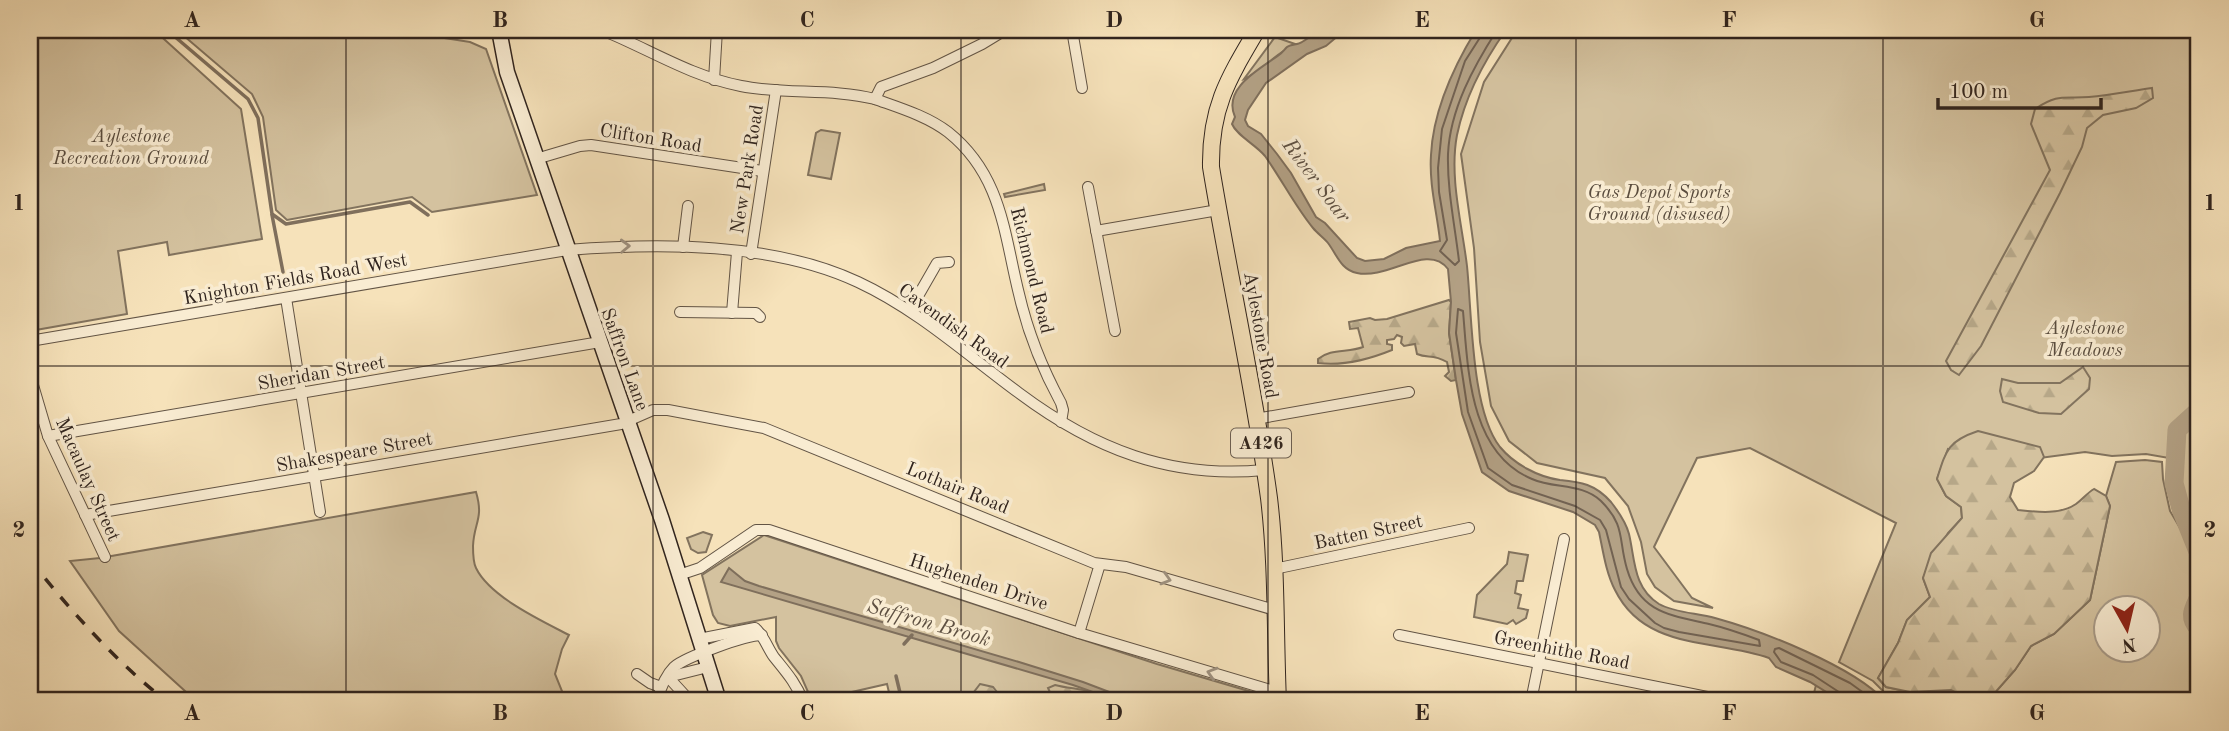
<svg xmlns="http://www.w3.org/2000/svg" width="2229" height="731" viewBox="0 0 2229 731" font-family="'Old Standard TT',serif">
	<defs>
		<pattern id="forest-firs" width="22" height="20" patternUnits="userSpaceOnUse" patternTransform="scale(1.75)"><rect width="22" height="20" fill="#d4c29f"/><path d="M5 1l3.5 6h-7zM16 11l3.5 6h-7z" fill="#b6a788"/></pattern>
	</defs>
	<rect width="100%" height="100%" fill="#f6e2ba"/>
	<filter id="stains"><feTurbulence type="fractalNoise" baseFrequency=".00286" numOctaves="4"/><feColorMatrix values="0 0 0 0 .2 0 0 0 0 .09 0 0 0 0 .02 0 0 0 .5 -.17"/></filter>
	<radialGradient id="worn" r=".72"><stop offset=".6" stop-color="#630" stop-opacity="0"/><stop offset="1" stop-color="#630" stop-opacity=".3"/></radialGradient>
	<g fill="#d4c29f" stroke="#82735e" stroke-width="2" fill-rule="evenodd">
		<polygon points="30,30 154,30 241,109 262,239 169,255 167,242 118,251 127,314 30,331"/>
		<polygon points="177,30 393,30 470,42 486,49 537,195 432,212 412,197 287,220 276,210 263,117 252,94"/>
		<path d="M1517 30H2199V554C2185 520 2174 497 2175 459L2146 454 2112 456 2085 452 2009 462 1948 449 1937 479 1946 496 1961 507 1962 518 1948 533 1923 578 1930 597 1907 620 1898 643 1878 678 1886 687 1910 692 1951 690 1972 701H1893L1873 681 1839 662 1896 523 1750 448 1697 458 1654 547 1692 598 1713 608 1674 601 1655 587 1647 574 1641 542 1628 506 1605 478 1537 463 1509 441 1491 406 1480 342 1474 248 1461 154 1484 82Z"/>
		<path d="M1275 37 1298 45C1278 49 1264 71 1244 79Z"/>
		<polygon points="821,130 840,133 831,179 808,175 816,133"/>
		<polygon points="1044,184 1045,190 1005,197 1004,194"/>
		<path d="M2145 460 2162 462 2163 479 2170 511 2190 545 2197 568 2188 626 2199 638V701H1977L1992 696 2015 670 2031 646 2054 634 2090 600 2110 506 2106 496 2116 462ZM2106 608H2148V650H2106Z"/>
		<path d="M476 492C484 519 474 522 473 546 473 553 473 562 476 568 490 597 542 621 569 635L562 649 555 674 566 701H196L119 631 70 561 100 558Z"/>
		<polygon points="703,532 712,535 706,552 698,553 691,549 687,538"/>
		<polygon points="764,535 1157,664 1252,692 1260,701 891,701 887,684 812,701 801,676 779,648 776,641 776,617 730,626 718,623 713,615 702,575"/>
		<polygon points="1509,552 1528,555 1523,581 1517,581 1515,593 1521,595 1518,608 1528,610 1526,618 1516,624 1513,620 1507,624 1474,617 1477,595 1507,564"/>
	</g>
	<g fill="url(#forest-firs)" stroke="#82735e" stroke-width="2">
		<path d="M2152 88 2153 98 2136 108 2103 115 2087 128 2082 147 2060 193 1981 346 1959 375 1951 370 1946 361 2050 170 2031 124 2035 109C2059 93 2064 99 2089 97 2110 95 2131 91 2152 88Z"/>
		<path d="M1449 300 1451 302 1449 333 1456 380 1451 381 1445 376 1449 372 1447 362C1432 353 1428 359 1417 354L1415 344 1404 346 1401 343 1402 337 1397 335 1394 339 1387 340V344L1392 345V350C1370 359 1342 366 1318 363V359C1331 348 1348 353 1363 347L1358 328 1350 329 1349 322 1370 318 1375 320 1387 319Z"/>
		<polygon points="2083,367 2090,378 2089,389 2061,414 2039,413 2003,402 2000,391 2002,379 2018,383 2060,383"/>
		<path d="M1978 431 2040 447 2044 457 2034 471 2014 483 2010 497 2018 510C2037 512 2060 515 2076 504 2083 499 2087 493 2094 489L2106 496 2110 506 2090 600 2054 634 2031 646 2015 670 1992 696 1972 701 1951 690 1910 692 1886 687 1878 678 1898 643 1907 620 1930 597 1923 578 1931 553 1962 518 1961 507 1946 496 1937 479C1946 450 1948 441 1978 431Z"/>
		<polygon points="980,684 993,687 997,692 1022,701 973,701 974,692"/>
		<path d="M1055 685C1074 690 1093 688 1110 701H1054L1048 688Z"/>
		<polygon points="1816,685 1841,701 1812,701"/>
	</g>
	<g fill="#b3a185" stroke="#7f6f5c" stroke-width="2">
		<path d="M1321 30H1345L1326 46 1307 54 1266 83 1248 110 1245 120 1248 126 1261 134 1277 154 1291 173 1316 217 1325 223 1357 258 1365 261 1384 259 1406 248 1440 241C1437 212 1429 185 1431 155 1433 112 1454 66 1476 30H1506C1484 61 1465 97 1457 135 1449 177 1462 224 1467 266 1472 314 1471 410 1500 447 1514 464 1538 477 1560 480 1581 482 1595 484 1611 502 1618 511 1626 522 1629 534 1635 559 1633 588 1659 604 1675 613 1698 613 1715 618 1762 631 1853 666 1885 701H1841L1810 682 1776 667 1769 658C1715 639 1645 651 1615 590 1606 573 1603 551 1599 532L1595 525 1573 512 1509 491 1482 472 1462 414 1456 380 1449 333 1451 302 1448 269C1428 242 1388 280 1357 273 1341 270 1337 255 1328 243 1324 238 1318 234 1313 228 1295 206 1282 180 1265 156 1255 144 1237 136 1232 124L1235 117C1222 88 1260 69 1279 55 1282 53 1284 50 1287 47 1291 44 1298 45 1302 42 1309 38 1314 33 1321 30Z"/>
		<polygon points="729,568 745,581 759,586 1019,662 1083,682 1133,701 1118,701 1073,685 721,582"/>
	</g>
	<g fill="none" stroke-linecap="round" stroke-linejoin="round">
		<g stroke="#726252" stroke-width="2">
			<path d="M1482 30 1481 36 1465 61 1442 129 1438 168 1439 192 1447 240 1440 251 1455 265 1459 261C1455 226 1447 190 1448 154 1450 109 1474 66 1497 30"/>
			<path d="M1458 309 1463 311C1468 369 1469 453 1532 479 1555 489 1582 483 1601 501 1626 526 1618 539 1627 569 1640 613 1670 615 1709 624 1726 628 1743 634 1759 640L1760 646 1679 632 1664 628 1655 623 1629 599 1621 587 1606 530 1600 520 1575 506 1512 485 1488 468 1468 412 1456 333Z"/>
			<polyline points="1844,701 1842,694 1813,675 1781,662 1774,652 1775,649 1779,648 1850,683 1875,701"/>
		</g>
		<g stroke="#7f6f5c" stroke-width="3.5">
			<polyline points="167,30 248,99 258,118 272,214 286,224 410,202 428,215"/>
			<polyline points="272,215 283,272"/>
			<polyline points="904,644 912,635"/>
			<polyline points="896,676 902,701"/>
		</g>
		<g stroke="#b3a185" stroke-width="19">
			<polyline points="2199,410 2177,430 2174,483 2181,509 2199,554"/>
			<path d="M2199 597C2193 610 2188 617 2199 629"/>
		</g>
		<defs>
			<g id="minor">
				<path d="M602 30C649 49 690 76 741 86 786 95 831 88 875 99L881 87 933 68 982 44 1005 30"/>
				<polyline points="1072,30 1082,88"/>
				<polyline points="714,80 717,30"/>
				<path d="M875 99C900 108 927 116 948 132 1002 175 1004 234 1019 294 1028 333 1042 368 1061 403L1063 410 1061 422"/>
				<polyline points="536,159 580,146 591,145 762,171"/>
				<polyline points="1088,187 1115,331"/>
				<polyline points="1096,231 1218,210"/>
				<polyline points="683,247 688,206"/>
				<polyline points="751,254 776,90"/>
				<polyline points="286,298 320,512"/>
				<polyline points="910,310 937,263 949,262"/>
				<polyline points="680,312 756,313 760,317"/>
				<polyline points="732,313 737,252"/>
				<path d="M30 341 567 250C659 243 773 242 858 282 918 310 966 354 1019 393 1094 449 1170 479 1264 470"/>
				<polyline points="30,375 48,436 105,557"/>
				<polyline points="1256,419 1409,392"/>
				<polyline points="48,436 600,342"/>
				<polyline points="85,515 621,424 653,410 668,410 764,428 1094,563 1126,567 1275,610"/>
				<polyline points="1274,569 1469,528"/>
				<polyline points="679,575 700,568 756,530 769,530 1079,633 1277,692"/>
				<polyline points="1079,633 1100,564"/>
				<polyline points="1399,635 1712,698 1718,701"/>
				<path d="M699 639 755 628C764 636 767 647 774 657 786 672 796 683 803 701"/>
				<polyline points="637,674 650,683 661,687"/>
				<polyline points="668,677 708,667"/>
				<polyline points="668,677 690,701"/>
				<path d="M657 701C660 690 666 675 674 667 686 657 745 635 762 635"/>
				<polyline points="1531,701 1564,539"/>
			</g>
			<polyline id="secondary" points="499,30 507,72 662,520 719,701"/>
			<path id="primary" d="M1257 30C1228 79 1210 108 1211 167 1229 277 1254 387 1269 498 1277 565 1275 634 1278 701"/>
		</defs>
		<use href="#minor" stroke="#625445" stroke-width="12"/>
		<use href="#secondary" stroke="#30241e" stroke-width="17"/>
		<use href="#primary" stroke="#30241e" stroke-width="18"/>
		<use href="#minor" stroke="#f9ecd2" stroke-width="10"/>
		<use href="#secondary" stroke="#f9ecd2" stroke-width="14"/>
		<use href="#primary" stroke="#f6e2ba" stroke-width="16"/>
		<path stroke="#30241e" stroke-width="3.5" stroke-dasharray="12 12" stroke-linecap="butt" d="M30 560C72 612 114 660 166 701"/>
	</g>
	<defs><path id="oneway-chevron" d="M-2-3.5L2.5 0L-2 3.5" fill="none" stroke-width="1.6" stroke-linecap="round" stroke-linejoin="round" transform="scale(1.75)"/></defs>
	<g stroke="#9f9281">
		<use href="#oneway-chevron" transform="translate(625 246) rotate(-2)"/>
		<use href="#oneway-chevron" transform="translate(1166 579) rotate(16)"/>
		<use href="#oneway-chevron" transform="translate(1212 673) rotate(-163)"/>
	</g>
	<path fill="none" stroke="#30241e" stroke-width="2" stroke-opacity="0.55" d="M346 30V701M653 30V701M961 30V701M1268 30V701M1576 30V701M1883 30V701M30 366H2199"/>
	<g text-anchor="middle" stroke-width="7" stroke-linejoin="round" paint-order="stroke">
		<rect fill="#f9ecd2" stroke="#6c6054" stroke-width="2" x="1231" y="428.5" width="60" height="29" rx="5"/>
		<g font-size="18" font-weight="bold" fill="#30241e">
			<text x="1261" y="449">A426</text>
		</g>
		<g font-size="19" font-style="italic" fill="#594c3e" stroke="#f9ecd2">
			<text x="131" y="142">Aylestone<tspan x="131" dy="22">Recreation Ground</tspan></text>
			<text x="1659" y="198">Gas Depot Sports<tspan x="1659" dy="22">Ground (disused)</tspan></text>
			<text x="2085" y="334">Aylestone<tspan x="2085" dy="22">Meadows</tspan></text>
		</g>
		<g font-size="19" fill="#30241e" stroke="#f9ecd2">
			<text transform="translate(651 137) rotate(9)" y="7">Clifton Road</text>
			<text transform="translate(746 169) rotate(-81)" y="7">New Park Road</text>
			<text transform="translate(1033 270) rotate(76)" y="7">Richmond Road</text>
			<text transform="translate(295 278) rotate(-10)" y="7">Knighton Fields Road West</text>
			<text transform="translate(954 325) rotate(36)" y="7">Cavendish Road</text>
			<text transform="translate(1262 335) rotate(80)" y="7">Aylestone Road</text>
			<text transform="translate(626 359) rotate(70)" y="7">Saffron Lane</text>
			<text transform="translate(321 372) rotate(-10)" y="7">Sheridan Street</text>
			<text transform="translate(354 451) rotate(-10)" y="7">Shakespeare Street</text>
			<text transform="translate(89 479) rotate(66)" y="7">Macaulay Street</text>
			<text transform="translate(958 487) rotate(22)" y="7">Lothair Road</text>
			<text transform="translate(1368 531) rotate(-12)" y="7">Batten Street</text>
			<text transform="translate(979 581) rotate(18)" y="7">Hughenden Drive</text>
			<text transform="translate(1562 649) rotate(11)" y="7">Greenhithe Road</text>
		</g>
		<g font-size="21" font-style="italic" fill="#5e5042" stroke="#f9ecd2">
			<text transform="translate(1317 180) rotate(53)" y="7">River Soar</text>
			<text transform="translate(929 622) rotate(16)" y="7">Saffron Brook</text>
		</g>
	</g>
	<rect width="2229" height="731" fill="none" stroke="#f6e2ba" stroke-width="77"/>
	<g transform="translate(2127 629) rotate(172)"><circle r="33" fill="#f9ecd2" stroke="#a99c8a" stroke-width="2"/>
	<path d="M0-5L12 26L0 18L-12 26Z" fill="#8f2418"/>
	<text y="-10" font-size="19" font-weight="bold" text-anchor="middle" fill="#30241e">N</text>
	</g>
	<path d="M1938 98v10h163v-10" fill="none" stroke="#30241e" stroke-width="3.5"/>
	<text x="1949" y="98" font-size="21" fill="#30241e" stroke="#f9ecd2" stroke-width="5" paint-order="stroke">100 m</text>
	<rect x="38" y="38" width="2152" height="654" fill="none" stroke="#30241e" stroke-width="2.5"/>
	<g font-size="23" text-anchor="middle" font-weight="bold" fill="#30241e">
		<text x="192" y="27">A</text>
		<text x="500" y="27">B</text>
		<text x="807" y="27">C</text>
		<text x="1114" y="27">D</text>
		<text x="1422" y="27">E</text>
		<text x="1729" y="27">F</text>
		<text x="2037" y="27">G</text>
		<text x="19" y="210">1</text>
		<text x="2210" y="210">1</text>
		<text x="19" y="537">2</text>
		<text x="2210" y="537">2</text>
		<text x="192" y="720">A</text>
		<text x="500" y="720">B</text>
		<text x="807" y="720">C</text>
		<text x="1114" y="720">D</text>
		<text x="1422" y="720">E</text>
		<text x="1729" y="720">F</text>
		<text x="2037" y="720">G</text>
	</g>
	<rect width="100%" height="100%" filter="url(#stains)"/>
	<rect width="100%" height="100%" fill="url(#worn)"/>
</svg>
